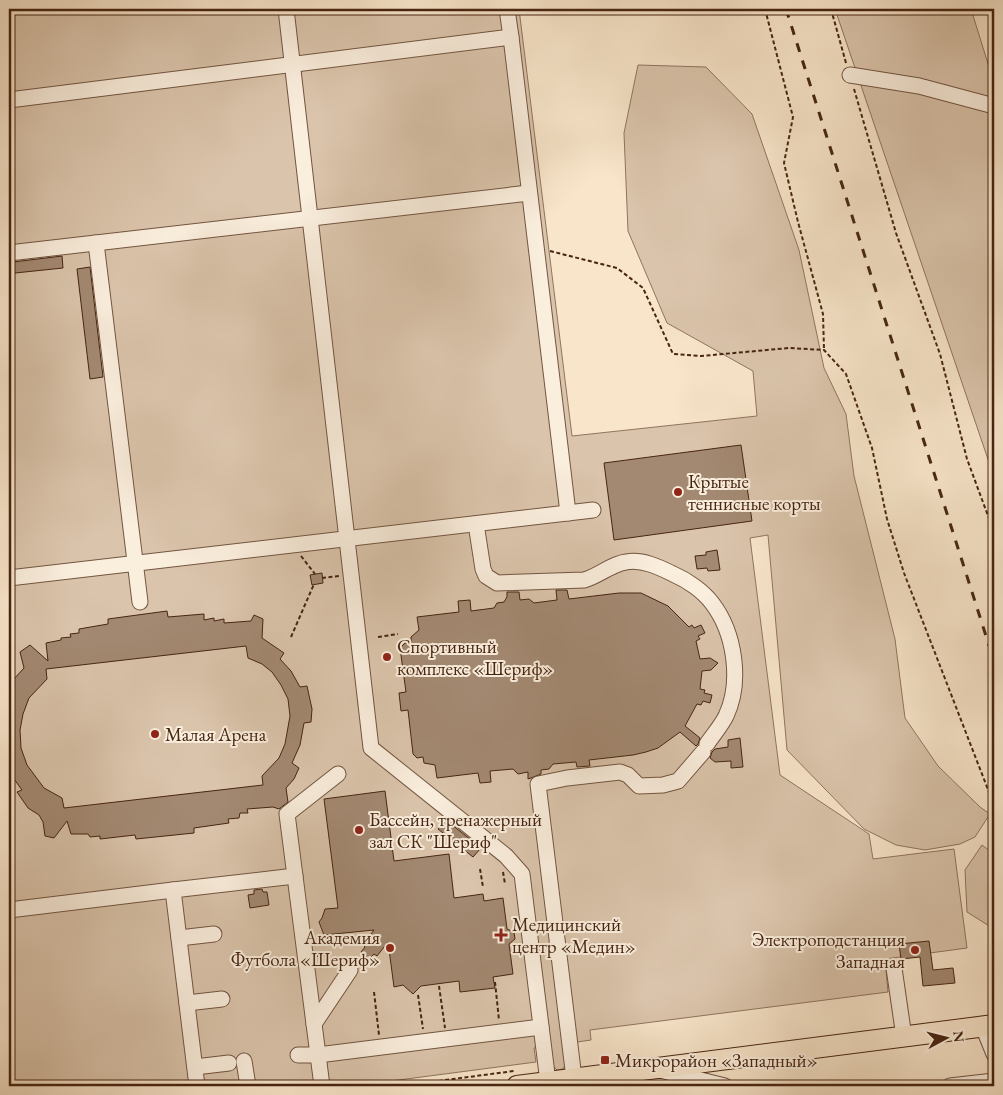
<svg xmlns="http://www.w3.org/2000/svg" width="1003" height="1095" viewBox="0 0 1003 1095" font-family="'EB Garamond',serif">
	<rect width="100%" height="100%" fill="#f8e5ca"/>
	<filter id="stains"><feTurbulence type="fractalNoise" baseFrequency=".004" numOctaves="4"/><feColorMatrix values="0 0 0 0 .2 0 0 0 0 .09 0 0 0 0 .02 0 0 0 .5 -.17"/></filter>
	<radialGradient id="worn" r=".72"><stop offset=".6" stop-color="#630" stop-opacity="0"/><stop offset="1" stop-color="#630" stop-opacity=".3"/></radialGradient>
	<g fill="#dac4ab" stroke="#90745f">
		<polygon points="9,9 519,9 572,436 757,416 753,371 667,323 628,231 624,133 638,65 706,67 752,114 799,250 824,368 846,414 854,476 895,639 905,718 938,766 980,807 990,814 975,837 960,844 925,850 896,845 864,829 787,750 768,535 750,538 780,775 869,834 873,859 954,849 967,948 885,959 888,992 590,1030 591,1040 564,1044 566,1063 563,1069 557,1070 552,1065 549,1046 534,1048 536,1062 353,1086 9,1086"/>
		<polygon points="835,9 971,9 994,83 994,477"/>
		<polygon points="982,845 994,854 994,929 967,912 965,870"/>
	</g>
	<g fill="#a38972" stroke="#472513" fill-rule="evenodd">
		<polygon points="62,256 63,268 15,273 13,262"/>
		<polygon points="90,267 103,377 90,379 77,269"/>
		<polygon points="741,445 752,521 614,540 604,463"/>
		<polygon points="717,550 720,570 708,571 707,568 697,569 695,556 706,555 706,552"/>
		<polygon points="322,573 323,583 312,585 310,575"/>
		<polygon points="556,590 567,590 569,599 619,593 641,593 668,606 689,627 692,625 694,628 701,625 705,633 698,636 700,639 696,641 700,659 710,658 718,663 711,670 702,671 700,689 705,690 704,693 712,695 710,703 703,701 701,705 697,704 685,726 700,738 698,744 696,746 680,732 658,748 646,752 633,755 589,760 590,766 577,767 576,762 553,764 549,769 541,770 541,774 531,778 528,779 528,772 518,774 513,769 490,771 491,782 480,783 478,773 437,778 435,765 424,763 423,757 417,758 413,754 408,710 401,711 399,693 406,692 400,648 405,643 411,642 411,637 419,630 417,617 459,612 458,601 470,600 471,611 494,608 497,603 504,602 507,597 507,592 519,592 520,600 529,599 534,603 557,600"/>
		<path d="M167 611 168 617 204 614V620L214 618V621L224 619V623L251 621 254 615 263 619 262 638 284 653 280 659 291 671 300 687 307 686 312 709 311 722 304 723 300 745 292 763 299 768 294 779 286 788 288 802 279 809 273 807 247 809 248 813H240L239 818 228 819 229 823 194 828V833L136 839 135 835 100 839V836L90 837 88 834H71L67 821 54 838 45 836 43 822 39 815 28 808 17 792 22 790 9 772V688L14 679 24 668 20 652 30 645 48 661 46 643 61 640V638L71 637 70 634 79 633V629L108 624V619ZM246 646 248 658 262 664 272 672 281 685 288 699 290 716 285 744 279 758 262 776 263 785 64 808 62 798 44 788 27 765 21 748 20 730 23 714 29 698 47 679 46 669Z"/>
		<polygon points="740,738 743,767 731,768 731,761 715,762 710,758 712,752 715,749 728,747 728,740"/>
		<polygon points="385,791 394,861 449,854 454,898 483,894 484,901 503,898 507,929 514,932 515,939 509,944 513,974 493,977 495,988 460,992 459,981 421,986 413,994 403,985 394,987 388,942 377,956 374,954 369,959 361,952 365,947 363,944 374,930 324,935 319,922 322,918 325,909 338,908 324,799"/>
		<polygon points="446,820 481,848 473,857 438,829"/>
		<polygon points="262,889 263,892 267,892 269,905 250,908 248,895 254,894 254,890"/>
		<polygon points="929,941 933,970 953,968 955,983 923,986 920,957 901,959 899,944"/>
	</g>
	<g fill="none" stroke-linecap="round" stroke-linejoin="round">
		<defs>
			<g id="minor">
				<polyline points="286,9 371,748 506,856 522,874 548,1082"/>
				<polyline points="507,9 511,37"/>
				<polyline points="850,75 919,86 994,106"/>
				<polyline points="9,100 511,37 568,513"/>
				<polyline points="96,243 140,602"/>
				<polyline points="9,253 529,193"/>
				<path d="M476 524 483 569 486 576 497 583 584 580C599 576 611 564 626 562 642 559 659 567 673 574 687 580 703 591 712 603 735 633 742 682 726 716 721 726 713 735 707 744"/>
				<polyline points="9,578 593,510"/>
				<polyline points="9,910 173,890"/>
				<polyline points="179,938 214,934"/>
				<polyline points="894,968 904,1037"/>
				<polyline points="187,1003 222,999"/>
				<polyline points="314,1024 350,970"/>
				<polyline points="983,1027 994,1054"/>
				<polyline points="298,1055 318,1055 541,1027"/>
				<polyline points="244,1061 248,1086"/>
				<polyline points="195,1067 229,1063"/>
				<polyline points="660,1070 725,1086"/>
				<polyline points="574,1078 538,784 567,778 620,772 628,775 639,786 663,785 678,781 703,752"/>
				<polyline points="197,1086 173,890 295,876"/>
				<polyline points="322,1086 287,814 338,774"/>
				<polyline points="950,1086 994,1081"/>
			</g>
			<polyline id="major" points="517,1086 994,1025"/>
		</defs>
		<use href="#minor" stroke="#735541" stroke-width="17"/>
		<use href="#major" stroke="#472513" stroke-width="22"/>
		<g stroke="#472513" stroke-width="2" stroke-dasharray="4 2.5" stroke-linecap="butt">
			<polyline points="765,9 793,117 784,163 798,222 823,314 824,350"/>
			<polyline points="831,9 846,63"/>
			<polyline points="854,89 896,233 940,354 967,459 994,532"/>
			<polyline points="550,251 617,268 643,288 673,354 701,356 789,348 824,350 846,374 872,448 887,519 904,573 994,805"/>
			<polyline points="301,556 315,574"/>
			<polyline points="322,578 339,576"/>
			<polyline points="291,637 314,584"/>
			<polyline points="378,637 398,634"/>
			<polyline points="480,869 483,887"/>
			<polyline points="503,872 505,884"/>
			<polyline points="317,956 328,954"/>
			<polyline points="495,982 499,1020"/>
			<polyline points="439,986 445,1028"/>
			<polyline points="374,992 379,1035"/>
			<polyline points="418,995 423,1029"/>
			<polyline points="400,1086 514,1071"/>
		</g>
		<use href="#minor" stroke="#faeedd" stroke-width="15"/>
		<use href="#major" stroke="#f8e5ca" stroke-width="20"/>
		<polyline stroke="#472513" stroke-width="3" stroke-dasharray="9 9" stroke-linecap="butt" points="786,9 994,661"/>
	</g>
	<g fill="#8f2418" stroke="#faeedd" stroke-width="2">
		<circle cx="678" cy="492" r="5"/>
		<circle cx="387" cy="657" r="5"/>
		<circle cx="155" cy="734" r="5"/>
		<circle cx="359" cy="830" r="5"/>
		<path d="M498.5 927.5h5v5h5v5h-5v5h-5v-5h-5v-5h5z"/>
		<circle cx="390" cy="948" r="5"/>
		<circle cx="915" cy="950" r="5"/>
		<rect x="600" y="1055" width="10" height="10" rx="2.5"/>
	</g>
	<g text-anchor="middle" stroke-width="4" stroke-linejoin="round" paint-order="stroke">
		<g font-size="19" fill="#472513" stroke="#faeedd" text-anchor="start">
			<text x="688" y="488">Крытые<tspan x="688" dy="22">теннисные корты</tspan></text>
			<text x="397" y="653">Спортивный<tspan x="397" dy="22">комплекс «Шериф»</tspan></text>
			<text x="165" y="741">Малая Арена</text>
			<text x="369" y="826">Бассейн, тренажерный<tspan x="369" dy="22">зал СК "Шериф"</tspan></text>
			<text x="512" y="931">Медицинский<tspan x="512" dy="22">центр «Медин»</tspan></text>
			<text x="380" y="944" text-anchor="end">Академия<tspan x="380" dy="22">Футбола «Шериф»</tspan></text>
			<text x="905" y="946" text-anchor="end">Электроподстанция<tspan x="905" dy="22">Западная</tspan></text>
			<text x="615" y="1067">Микрорайон «Западный»</text>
		</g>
	</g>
	<rect width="1003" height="1095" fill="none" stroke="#f8e5ca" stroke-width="30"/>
	<rect x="10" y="10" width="983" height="1075" fill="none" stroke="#472513" stroke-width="2.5"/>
	<rect x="15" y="15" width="973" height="1065" fill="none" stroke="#472513"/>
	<g transform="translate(946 1038) rotate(83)" stroke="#faeedd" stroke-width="4" paint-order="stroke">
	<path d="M0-4L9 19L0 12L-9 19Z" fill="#472513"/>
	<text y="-8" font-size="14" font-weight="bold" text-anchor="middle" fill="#472513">N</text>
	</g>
	<rect width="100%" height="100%" filter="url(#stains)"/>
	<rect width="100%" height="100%" fill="url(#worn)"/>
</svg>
